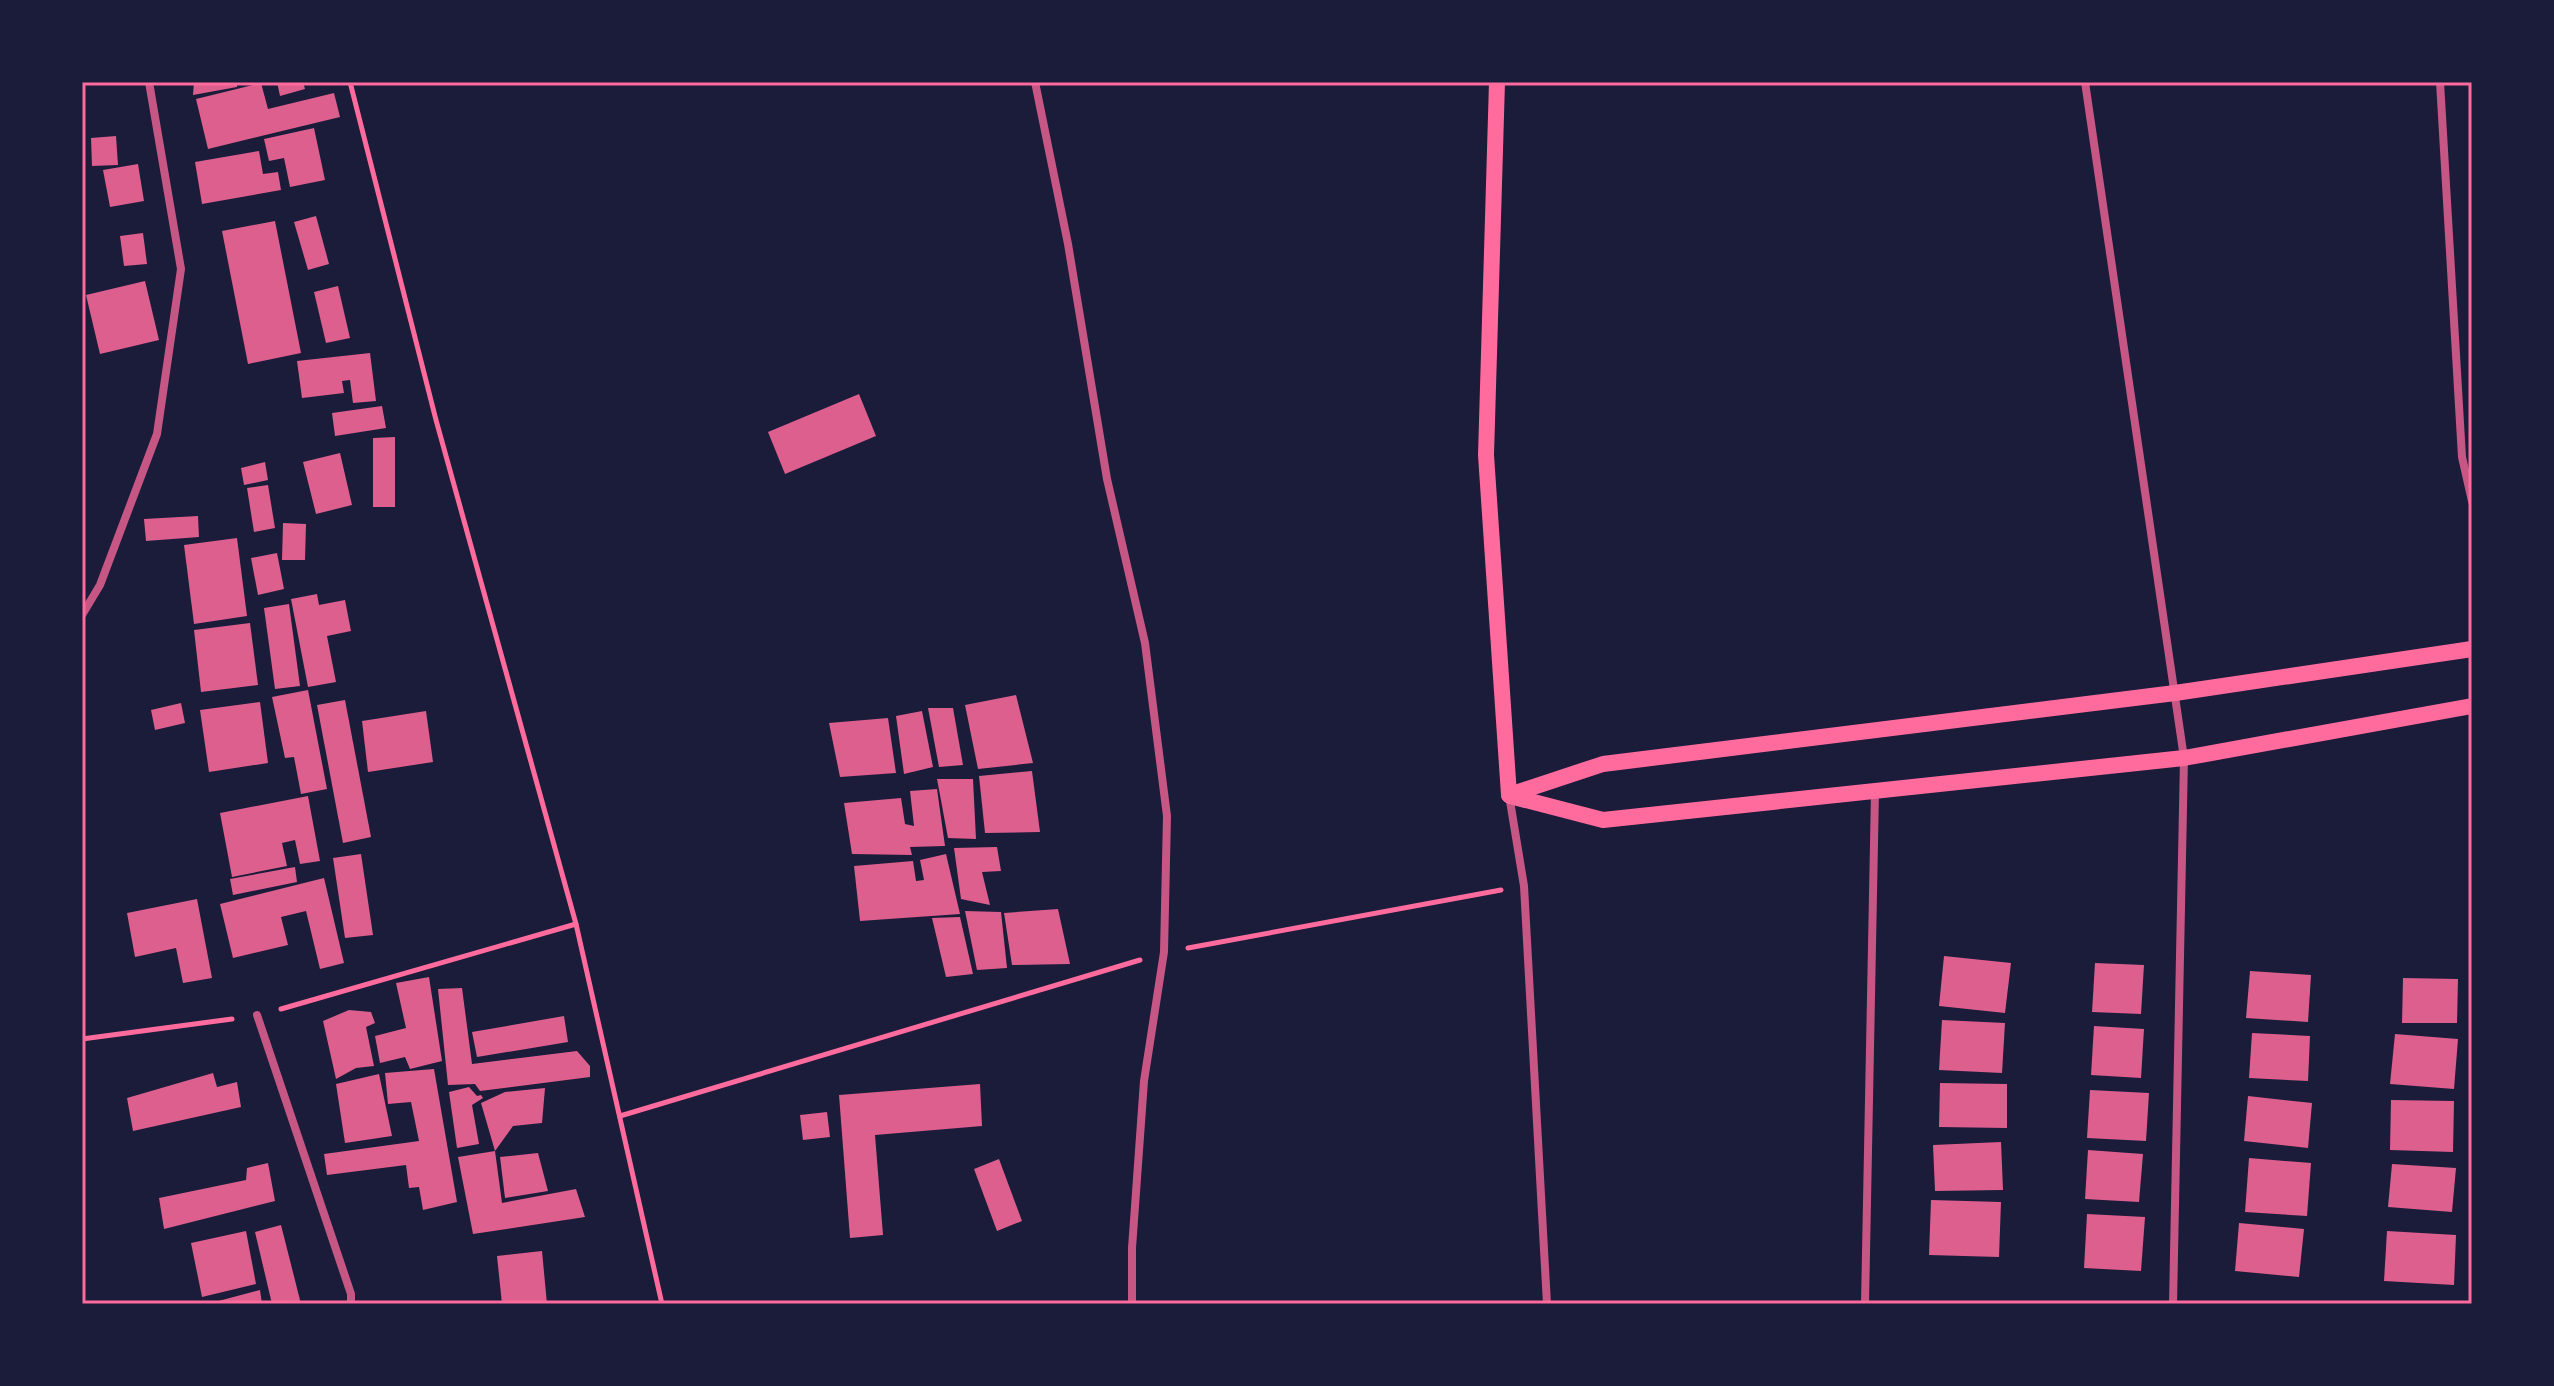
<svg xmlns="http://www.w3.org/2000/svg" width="2554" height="1386" viewBox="0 0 2554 1386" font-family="'Fira Sans',sans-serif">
	<rect width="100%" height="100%" fill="#1b1b3a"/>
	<g fill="#dd5f8e">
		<polygon points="194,82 237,82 237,87 193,95"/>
		<polygon points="277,82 303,82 305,89 280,96"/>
		<polygon points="261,83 268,109 334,93 340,117 208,149 196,99"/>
		<polygon points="314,128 325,180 290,187 284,158 269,161 264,139"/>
		<polygon points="116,136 118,165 92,166 91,138"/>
		<polygon points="259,151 263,174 278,172 281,190 202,204 195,162"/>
		<polygon points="138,164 144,201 110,207 103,170"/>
		<polygon points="316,216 329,264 308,270 294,222"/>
		<polygon points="275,221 301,353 248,364 222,231"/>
		<polygon points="143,233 147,264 124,266 120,236"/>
		<polygon points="145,281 159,340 100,354 86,295"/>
		<polygon points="338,286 350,338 326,343 314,292"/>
		<polygon points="370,353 376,401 353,403 350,380 342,381 344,393 302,398 297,361"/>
		<polygon points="859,394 876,436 785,474 768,432"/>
		<polygon points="382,406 386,428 335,436 332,413"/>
		<polygon points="395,437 395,507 373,507 373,438"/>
		<polygon points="340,453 352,505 316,514 303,462"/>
		<polygon points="265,462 268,480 244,485 241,468"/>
		<polygon points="268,485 275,528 254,532 247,488"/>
		<polygon points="198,516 199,537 146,541 144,519"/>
		<polygon points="283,523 306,524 305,560 282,560"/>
		<polygon points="237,538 247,616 194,624 184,545"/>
		<polygon points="277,553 284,589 258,595 251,558"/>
		<polygon points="317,594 319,605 345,600 351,631 327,636 336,682 308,687 291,599"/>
		<polygon points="289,604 300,686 275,689 264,608"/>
		<polygon points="250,623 258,685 201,692 194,630"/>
		<polygon points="308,690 327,789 301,794 294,757 285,758 272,697"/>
		<polygon points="1016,695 1033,763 978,769 965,705"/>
		<polygon points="345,700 371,837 343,843 317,705"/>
		<polygon points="260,702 268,763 209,772 200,710"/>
		<polygon points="181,703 185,723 155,730 151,710"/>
		<polygon points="928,708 953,708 963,765 939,767"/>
		<polygon points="426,711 433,762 368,772 362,721"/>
		<polygon points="922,711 933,767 904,774 896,716"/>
		<polygon points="888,718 896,773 840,777 829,723"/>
		<polygon points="1032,771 1040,832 985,833 979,776"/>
		<polygon points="937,779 973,779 976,839 948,838"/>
		<polygon points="937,789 945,846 910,847 912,855 852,854 844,803 901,798 905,824 914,826 910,791"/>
		<polygon points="308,796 320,861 300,864 295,840 282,843 287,866 232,877 220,813"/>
		<polygon points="997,847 1001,871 982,872 990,905 961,899 954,848"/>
		<polygon points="361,854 373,935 345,938 333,858"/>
		<polygon points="946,854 960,914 860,921 854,866 913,861 916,881 924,880 920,860"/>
		<polygon points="295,867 297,882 233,895 230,879"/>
		<polygon points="324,878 344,963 320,969 306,911 281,917 288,945 233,958 220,904"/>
		<polygon points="197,899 212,978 183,983 176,948 135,957 127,913"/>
		<polygon points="1058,909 1070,964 1012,965 1004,913"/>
		<polygon points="965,911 1001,912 1007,968 977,970"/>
		<polygon points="960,917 973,974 946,977 932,918"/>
		<polygon points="1944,956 2011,963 2005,1013 1939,1006"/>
		<polygon points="2095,963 2144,965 2141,1014 2092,1012"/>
		<polygon points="2250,971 2311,975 2308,1022 2246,1018"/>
		<polygon points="429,977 442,1061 410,1069 405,1057 380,1063 375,1036 406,1028 396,983"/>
		<polygon points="2403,978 2458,979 2457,1023 2402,1023"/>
		<polygon points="462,988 472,1064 577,1051 590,1066 590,1077 480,1091 475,1084 448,1085 438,989"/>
		<polygon points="349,1010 371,1012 375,1023 366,1027 374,1066 356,1068 336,1079 323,1021"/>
		<polygon points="564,1016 568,1042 477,1057 472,1032"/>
		<polygon points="1942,1020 2005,1023 2002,1073 1939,1070"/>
		<polygon points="2094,1026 2144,1029 2141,1078 2091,1075"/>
		<polygon points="2252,1033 2310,1036 2308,1081 2249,1078"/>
		<polygon points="2395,1034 2458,1039 2454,1089 2390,1084"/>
		<polygon points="434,1069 457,1202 423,1210 419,1187 409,1188 406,1165 327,1175 324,1154 419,1141 411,1102 388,1104 385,1073"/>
		<polygon points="213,1073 217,1087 237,1082 241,1107 133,1131 127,1098"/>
		<polygon points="379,1074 392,1136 345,1143 336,1084"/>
		<polygon points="1940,1083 2007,1084 2007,1128 1939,1127"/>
		<polygon points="980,1084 982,1126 875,1135 883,1235 850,1238 839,1095"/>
		<polygon points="469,1087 477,1096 481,1095 483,1098 472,1105 479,1144 457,1148 449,1092"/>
		<polygon points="545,1088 542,1123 513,1126 495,1151 481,1103 505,1092"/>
		<polygon points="2090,1090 2149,1093 2146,1141 2087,1138"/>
		<polygon points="2248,1096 2312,1103 2308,1148 2244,1141"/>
		<polygon points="2391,1100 2454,1101 2453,1152 2390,1150"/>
		<polygon points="827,1112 830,1137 803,1140 800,1115"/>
		<polygon points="2001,1142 2003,1190 1935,1191 1933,1145"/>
		<polygon points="2088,1150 2143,1154 2139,1202 2085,1199"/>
		<polygon points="495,1151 502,1203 576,1189 585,1217 473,1234 458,1157"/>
		<polygon points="538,1153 548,1191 505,1198 500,1157"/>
		<polygon points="2249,1158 2311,1163 2307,1216 2245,1212"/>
		<polygon points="999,1159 1022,1221 997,1231 974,1169"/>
		<polygon points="268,1163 275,1201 164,1229 159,1198 246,1180 247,1168"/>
		<polygon points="2392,1164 2456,1168 2452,1212 2388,1207"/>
		<polygon points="1931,1200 2001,1202 1999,1257 1929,1255"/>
		<polygon points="2087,1214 2145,1217 2141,1271 2084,1268"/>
		<polygon points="2239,1223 2304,1229 2299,1277 2235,1271"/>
		<polygon points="281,1225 301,1304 272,1304 255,1232"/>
		<polygon points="246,1231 256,1284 202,1297 191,1243"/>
		<polygon points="2387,1231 2456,1235 2454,1285 2384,1281"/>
		<polygon points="542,1251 547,1304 502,1304 497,1256"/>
		<polygon points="260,1290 262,1304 211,1304 211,1303"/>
	</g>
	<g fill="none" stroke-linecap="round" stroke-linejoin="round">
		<g stroke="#ff6b9d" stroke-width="5">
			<polyline points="350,82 436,420 576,924 662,1304"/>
			<polyline points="1188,948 1501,890"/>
			<polyline points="281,1009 576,924"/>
			<polyline points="82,1039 232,1019"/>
			<polyline points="620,1116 1140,960"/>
		</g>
		<g stroke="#c65784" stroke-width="8">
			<polyline points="1035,82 1068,244 1107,479 1145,643 1167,816 1164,952 1144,1081 1132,1248 1132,1304"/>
			<polyline points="2085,82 2184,758 2173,1304"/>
			<polyline points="2440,82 2462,457 2472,501"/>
			<polyline points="82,615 100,585 157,434 181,269 149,82"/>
			<polyline points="1509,795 1524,886 1547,1304"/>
			<polyline points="257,1015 351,1294 351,1304"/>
			<polyline points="1865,1304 1875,792"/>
		</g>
		<g stroke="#ff6b9d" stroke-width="16">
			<polyline points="1497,82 1486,455 1509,795"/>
			<polyline points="1509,795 1603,764 2175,693 2472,649"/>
			<polyline points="1510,796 1603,820 2184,758 2472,706"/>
		</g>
	</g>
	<rect width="2554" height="1386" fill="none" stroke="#1b1b3a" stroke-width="168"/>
	<rect x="84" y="84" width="2386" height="1218" fill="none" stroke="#ff6b9d" stroke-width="3"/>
</svg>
